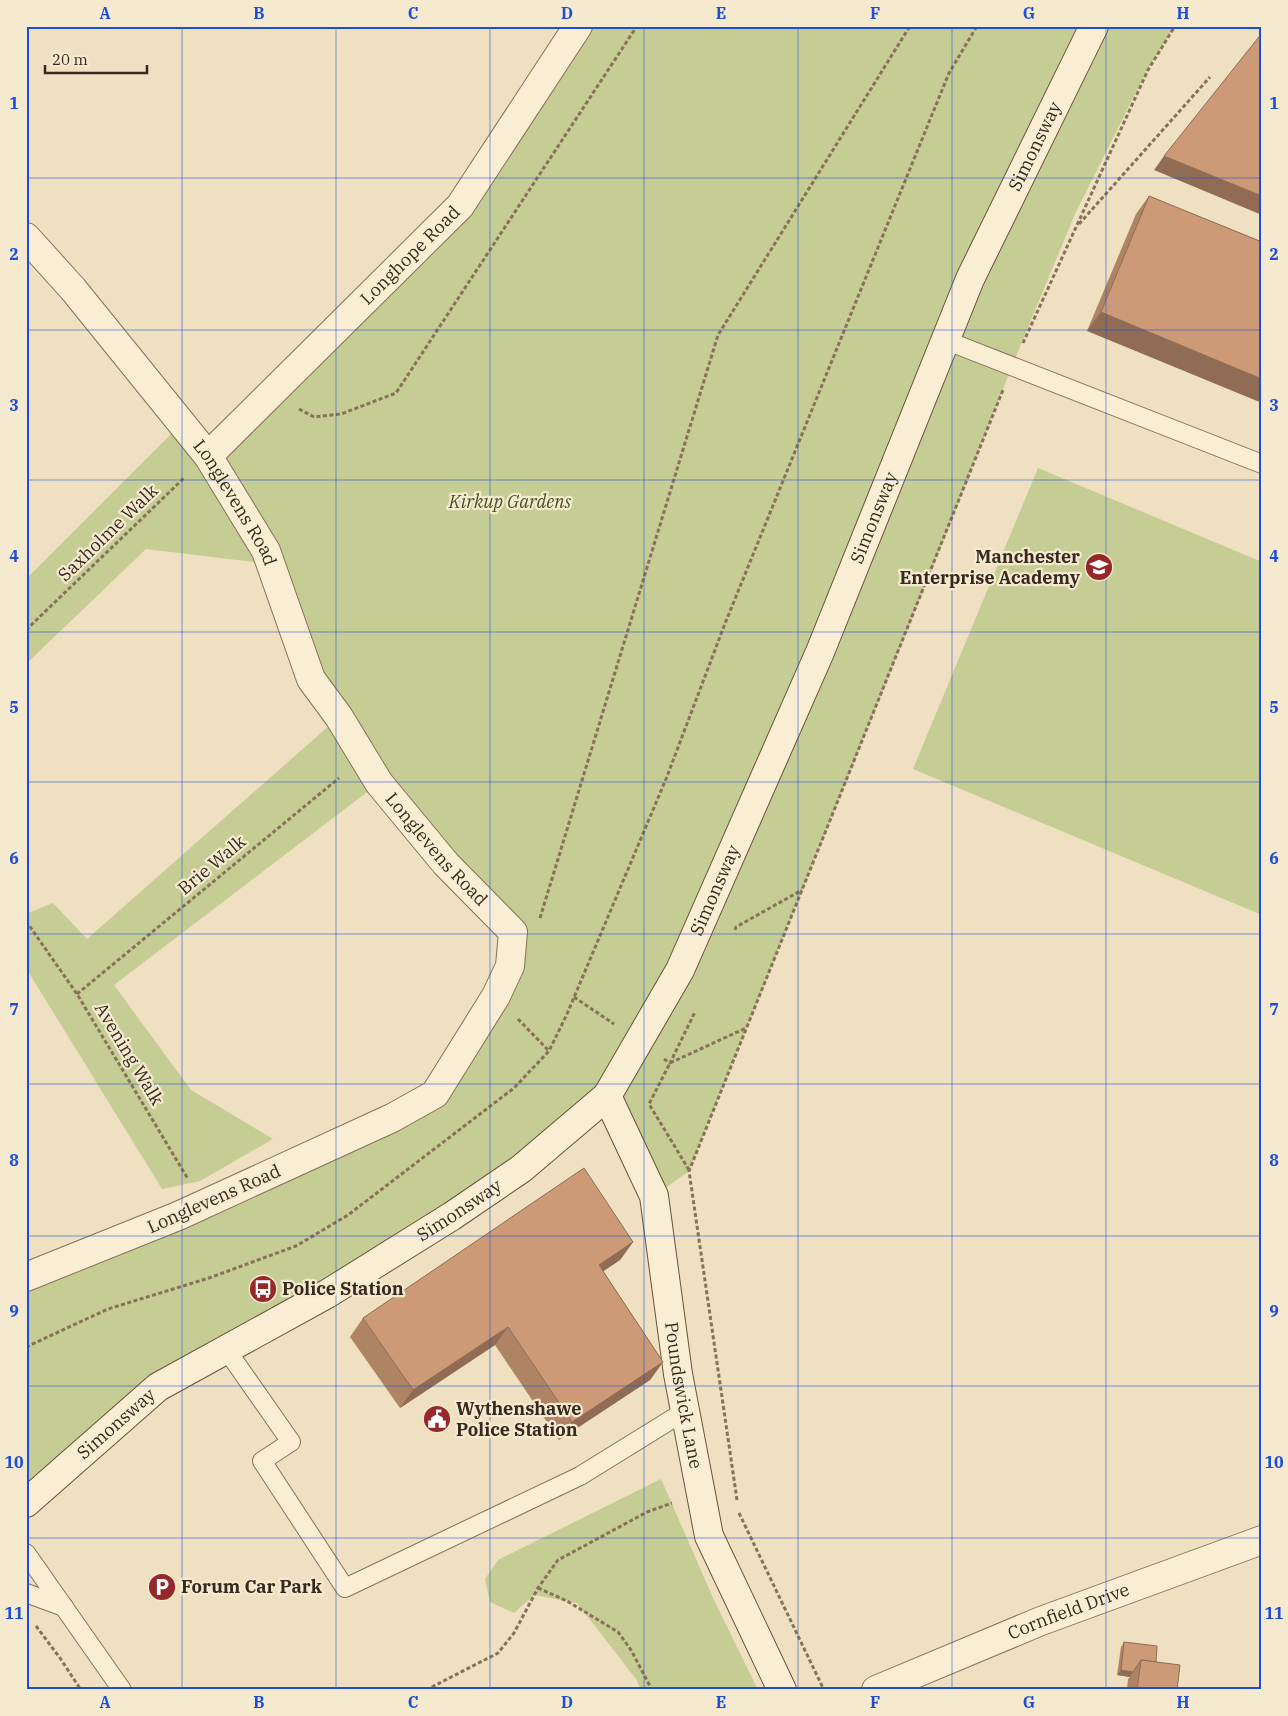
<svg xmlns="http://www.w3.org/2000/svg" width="1288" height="1716" viewBox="0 0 1288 1716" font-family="'IBM Plex Serif',serif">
	<rect width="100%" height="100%" fill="#eee0c0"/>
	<g fill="#c5cc94">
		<polygon points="578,26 1175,26 1147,70 1075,214 1012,366 946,534 689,1171 654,1196 607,1097 521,1169 158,1387 26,1503 26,1277 435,1094 513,932 379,783 114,985 191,1090 273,1139 200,1181 162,1189 26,968 26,914 53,903 87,939 339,717 271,564 146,549 26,664 26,579 182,423 208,455 460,206"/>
		<polygon points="1038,468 1262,562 1262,915 913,769"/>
		<polygon points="661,1479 714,1600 758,1690 641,1690 636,1679 577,1603 534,1595 514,1613 490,1602 485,1579 498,1560"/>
	</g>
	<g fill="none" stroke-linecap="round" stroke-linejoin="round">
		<defs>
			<g id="lane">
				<polyline points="945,340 1262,464"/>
				<polyline points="226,1349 291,1442 262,1461 345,1588 580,1476 685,1411"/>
				<polyline points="26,1553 122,1690"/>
				<polyline points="26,1593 64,1607"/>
			</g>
			<g id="street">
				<path id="s1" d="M26 237 73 289 208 456 266 551 311 679 339 717 379 783 446 864 513 932 510 966 496 996 435 1094 392 1118 178 1216 26 1277"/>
				<path id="s2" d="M208 456 460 206 578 26"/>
				<path id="s3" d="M876 1690 1041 1621 1262 1540"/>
			</g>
			<g id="secondary">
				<path id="s4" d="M607 1096 654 1196 678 1374 709 1536 782 1690"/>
				<path id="s5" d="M26 1503 158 1387 327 1294 452 1216 521 1169 607 1096 680 970 820 652 970 279 1094 26"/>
			</g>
		</defs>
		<use href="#lane" stroke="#877158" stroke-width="20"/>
		<use href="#street" stroke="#877158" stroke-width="30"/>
		<use href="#secondary" stroke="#69523b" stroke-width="30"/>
		<g stroke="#877158" stroke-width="3" stroke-dasharray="4 2.5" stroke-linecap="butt">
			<polyline points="1079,224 1210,77"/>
			<polyline points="1023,343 1148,70 1175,26"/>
			<polyline points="299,409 314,417 341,414 396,393 637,26"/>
			<polyline points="26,630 184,478"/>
			<polyline points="540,918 718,335 910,26"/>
			<polyline points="26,921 77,994 188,1179"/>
			<polyline points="735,930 736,927 802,890"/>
			<polyline points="77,994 339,778"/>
			<polyline points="574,997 614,1024"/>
			<polyline points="518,1019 549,1051"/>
			<polyline points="664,1059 670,1063 695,1012"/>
			<polyline points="689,1170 649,1104 670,1063 746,1028"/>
			<polyline points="26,1347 108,1309 209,1278 296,1246 348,1215 514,1088 549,1051 567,1014 666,779 726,621 949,73 977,26"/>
			<polyline points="737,1500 689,1171 1003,390"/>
			<polyline points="739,1513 824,1690"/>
			<polyline points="538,1588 567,1601 618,1632 631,1650 652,1690"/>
			<polyline points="36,1626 60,1658 81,1690"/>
			<polyline points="426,1690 498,1653 514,1633 538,1588 558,1560 647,1512 672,1503"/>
		</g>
		<use href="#lane" stroke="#f9eed3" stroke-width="18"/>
		<use href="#street" stroke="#f9eed3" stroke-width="28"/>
		<use href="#secondary" stroke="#f9eed3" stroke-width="28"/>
	</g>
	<g fill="#af8465">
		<polygon points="1149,196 1262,242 1087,331 1136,214"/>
		<polygon points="633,1242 620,1260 603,1271 663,1362 650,1380 559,1440 495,1345 400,1408 350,1337 363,1318"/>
		<polygon points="1124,1642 1156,1662 1177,1690 1127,1690 1128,1679 1130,1677 1117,1675 1121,1647"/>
	</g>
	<g fill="#8f6c53">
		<polygon points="1164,156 1262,196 1262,215 1154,170"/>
		<polygon points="1101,312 1262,379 1262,403 1087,331"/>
		<polygon points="633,1242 620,1260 586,1283 599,1265"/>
		<polygon points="508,1327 495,1345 400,1408 413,1390"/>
		<polygon points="663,1362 650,1380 559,1440 572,1422"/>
		<polygon points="1121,1670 1133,1672 1130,1677 1117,1675"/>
	</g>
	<g fill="#cc9a76" stroke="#8f6c53">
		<polygon points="1262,33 1262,196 1164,156"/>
		<polygon points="1149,196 1262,242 1262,379 1101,312"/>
		<polygon points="584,1168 633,1242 599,1265 663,1362 572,1422 508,1327 413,1390 363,1318"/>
		<polygon points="1124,1642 1157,1646 1156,1662 1141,1660 1133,1672 1121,1670"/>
		<polygon points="1141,1660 1180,1665 1177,1690 1137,1690"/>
	</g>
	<path fill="none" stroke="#1d4ed8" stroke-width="1" stroke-opacity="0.55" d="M182 26V1690M336 26V1690M490 26V1690M644 26V1690M798 26V1690M952 26V1690M1106 26V1690M26 178H1262M26 330H1262M26 480H1262M26 632H1262M26 782H1262M26 934H1262M26 1084H1262M26 1236H1262M26 1386H1262M26 1538H1262"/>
	<defs>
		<symbol id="school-disc" viewBox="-11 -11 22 22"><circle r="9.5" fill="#962829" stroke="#f5ead0"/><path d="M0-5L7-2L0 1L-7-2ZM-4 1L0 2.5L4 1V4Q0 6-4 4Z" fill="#fff"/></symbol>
		<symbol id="bus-disc" viewBox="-11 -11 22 22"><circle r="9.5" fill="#962829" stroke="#f5ead0"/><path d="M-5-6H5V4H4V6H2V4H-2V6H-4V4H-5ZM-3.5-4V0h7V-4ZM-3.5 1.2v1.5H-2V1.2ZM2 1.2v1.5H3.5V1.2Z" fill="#fff"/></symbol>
		<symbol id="civic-disc" viewBox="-11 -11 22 22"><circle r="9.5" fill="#962829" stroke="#f5ead0"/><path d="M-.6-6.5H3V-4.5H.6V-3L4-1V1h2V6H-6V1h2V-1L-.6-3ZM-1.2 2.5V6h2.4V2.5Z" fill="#fff"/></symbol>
		<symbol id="parking-disc" viewBox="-11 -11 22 22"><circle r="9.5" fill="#962829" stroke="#f5ead0"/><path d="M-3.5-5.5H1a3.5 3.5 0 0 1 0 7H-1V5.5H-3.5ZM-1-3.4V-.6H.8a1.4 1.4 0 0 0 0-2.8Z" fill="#fff"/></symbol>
	</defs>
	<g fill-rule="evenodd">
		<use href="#school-disc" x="1083" y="551" width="32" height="32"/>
		<use href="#bus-disc" x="247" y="1273" width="32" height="32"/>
		<use href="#civic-disc" x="421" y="1403" width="32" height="32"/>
		<use href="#parking-disc" x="146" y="1571" width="32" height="32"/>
	</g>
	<g text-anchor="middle" stroke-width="4.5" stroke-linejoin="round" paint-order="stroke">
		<g font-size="18" fill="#36291d" stroke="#f5ead0">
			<text dy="6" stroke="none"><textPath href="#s5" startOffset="1755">Simonsway</textPath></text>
			<text dy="6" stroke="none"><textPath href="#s2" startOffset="285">Longhope Road</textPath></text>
			<text dy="6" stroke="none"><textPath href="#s1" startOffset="339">Longlevens Road</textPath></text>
			<text dy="6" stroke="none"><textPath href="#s5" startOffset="1350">Simonsway</textPath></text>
			<text transform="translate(108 533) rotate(-44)" y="6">Saxholme Walk</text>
			<text dy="6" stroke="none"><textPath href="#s1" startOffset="744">Longlevens Road</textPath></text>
			<text transform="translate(212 865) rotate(-40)" y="6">Brie Walk</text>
			<text dy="6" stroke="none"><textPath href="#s5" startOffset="945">Simonsway</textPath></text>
			<text transform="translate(129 1054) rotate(59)" y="6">Avening Walk</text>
			<text transform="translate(214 1199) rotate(-24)" y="6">Longlevens Road</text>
			<text dy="6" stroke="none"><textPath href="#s5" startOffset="525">Simonsway</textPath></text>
			<text dy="6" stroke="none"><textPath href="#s4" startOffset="312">Poundswick Lane</textPath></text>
			<text dy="6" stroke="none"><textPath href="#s5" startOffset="120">Simonsway</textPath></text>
			<text dy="6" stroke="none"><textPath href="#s3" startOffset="208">Cornfield Drive</textPath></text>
		</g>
		<g font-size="18" font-style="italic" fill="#475323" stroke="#f5ead0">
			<text x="510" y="508">Kirkup Gardens</text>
		</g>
		<g font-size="18" font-weight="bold" fill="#36291d" stroke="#f5ead0" text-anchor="start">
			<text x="1080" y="563" text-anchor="end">Manchester<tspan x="1080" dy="21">Enterprise Academy</tspan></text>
			<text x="282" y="1295">Police Station</text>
			<text x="456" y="1415">Wythenshawe<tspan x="456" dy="21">Police Station</tspan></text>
			<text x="181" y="1593">Forum Car Park</text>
		</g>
	</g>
	<rect width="1288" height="1716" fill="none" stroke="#f5ead0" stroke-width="55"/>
	<path d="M45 65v8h102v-8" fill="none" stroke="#36291d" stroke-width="2.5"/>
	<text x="52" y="65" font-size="15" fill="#36291d" stroke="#f5ead0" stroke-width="4" paint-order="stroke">20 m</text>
	<rect x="28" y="28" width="1232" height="1660" fill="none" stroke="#1d4ed8" stroke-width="2"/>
	<g font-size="16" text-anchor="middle" font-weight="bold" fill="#1d4ed8">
		<text x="105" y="19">A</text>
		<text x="259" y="19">B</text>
		<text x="413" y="19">C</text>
		<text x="567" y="19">D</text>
		<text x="721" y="19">E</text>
		<text x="875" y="19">F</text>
		<text x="1029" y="19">G</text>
		<text x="1183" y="19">H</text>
		<text x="14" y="109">1</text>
		<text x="1274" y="109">1</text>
		<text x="14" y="260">2</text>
		<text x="1274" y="260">2</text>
		<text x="14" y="411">3</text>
		<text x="1274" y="411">3</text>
		<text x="14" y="562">4</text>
		<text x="1274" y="562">4</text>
		<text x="14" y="713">5</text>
		<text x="1274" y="713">5</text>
		<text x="14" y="864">6</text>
		<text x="1274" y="864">6</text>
		<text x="14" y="1015">7</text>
		<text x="1274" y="1015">7</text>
		<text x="14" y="1166">8</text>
		<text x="1274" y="1166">8</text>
		<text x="14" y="1317">9</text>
		<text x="1274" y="1317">9</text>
		<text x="14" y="1468">10</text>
		<text x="1274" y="1468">10</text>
		<text x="14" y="1619">11</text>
		<text x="1274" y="1619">11</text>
		<text x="105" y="1708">A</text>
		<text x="259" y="1708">B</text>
		<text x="413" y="1708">C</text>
		<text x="567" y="1708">D</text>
		<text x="721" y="1708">E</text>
		<text x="875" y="1708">F</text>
		<text x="1029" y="1708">G</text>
		<text x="1183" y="1708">H</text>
	</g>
</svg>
